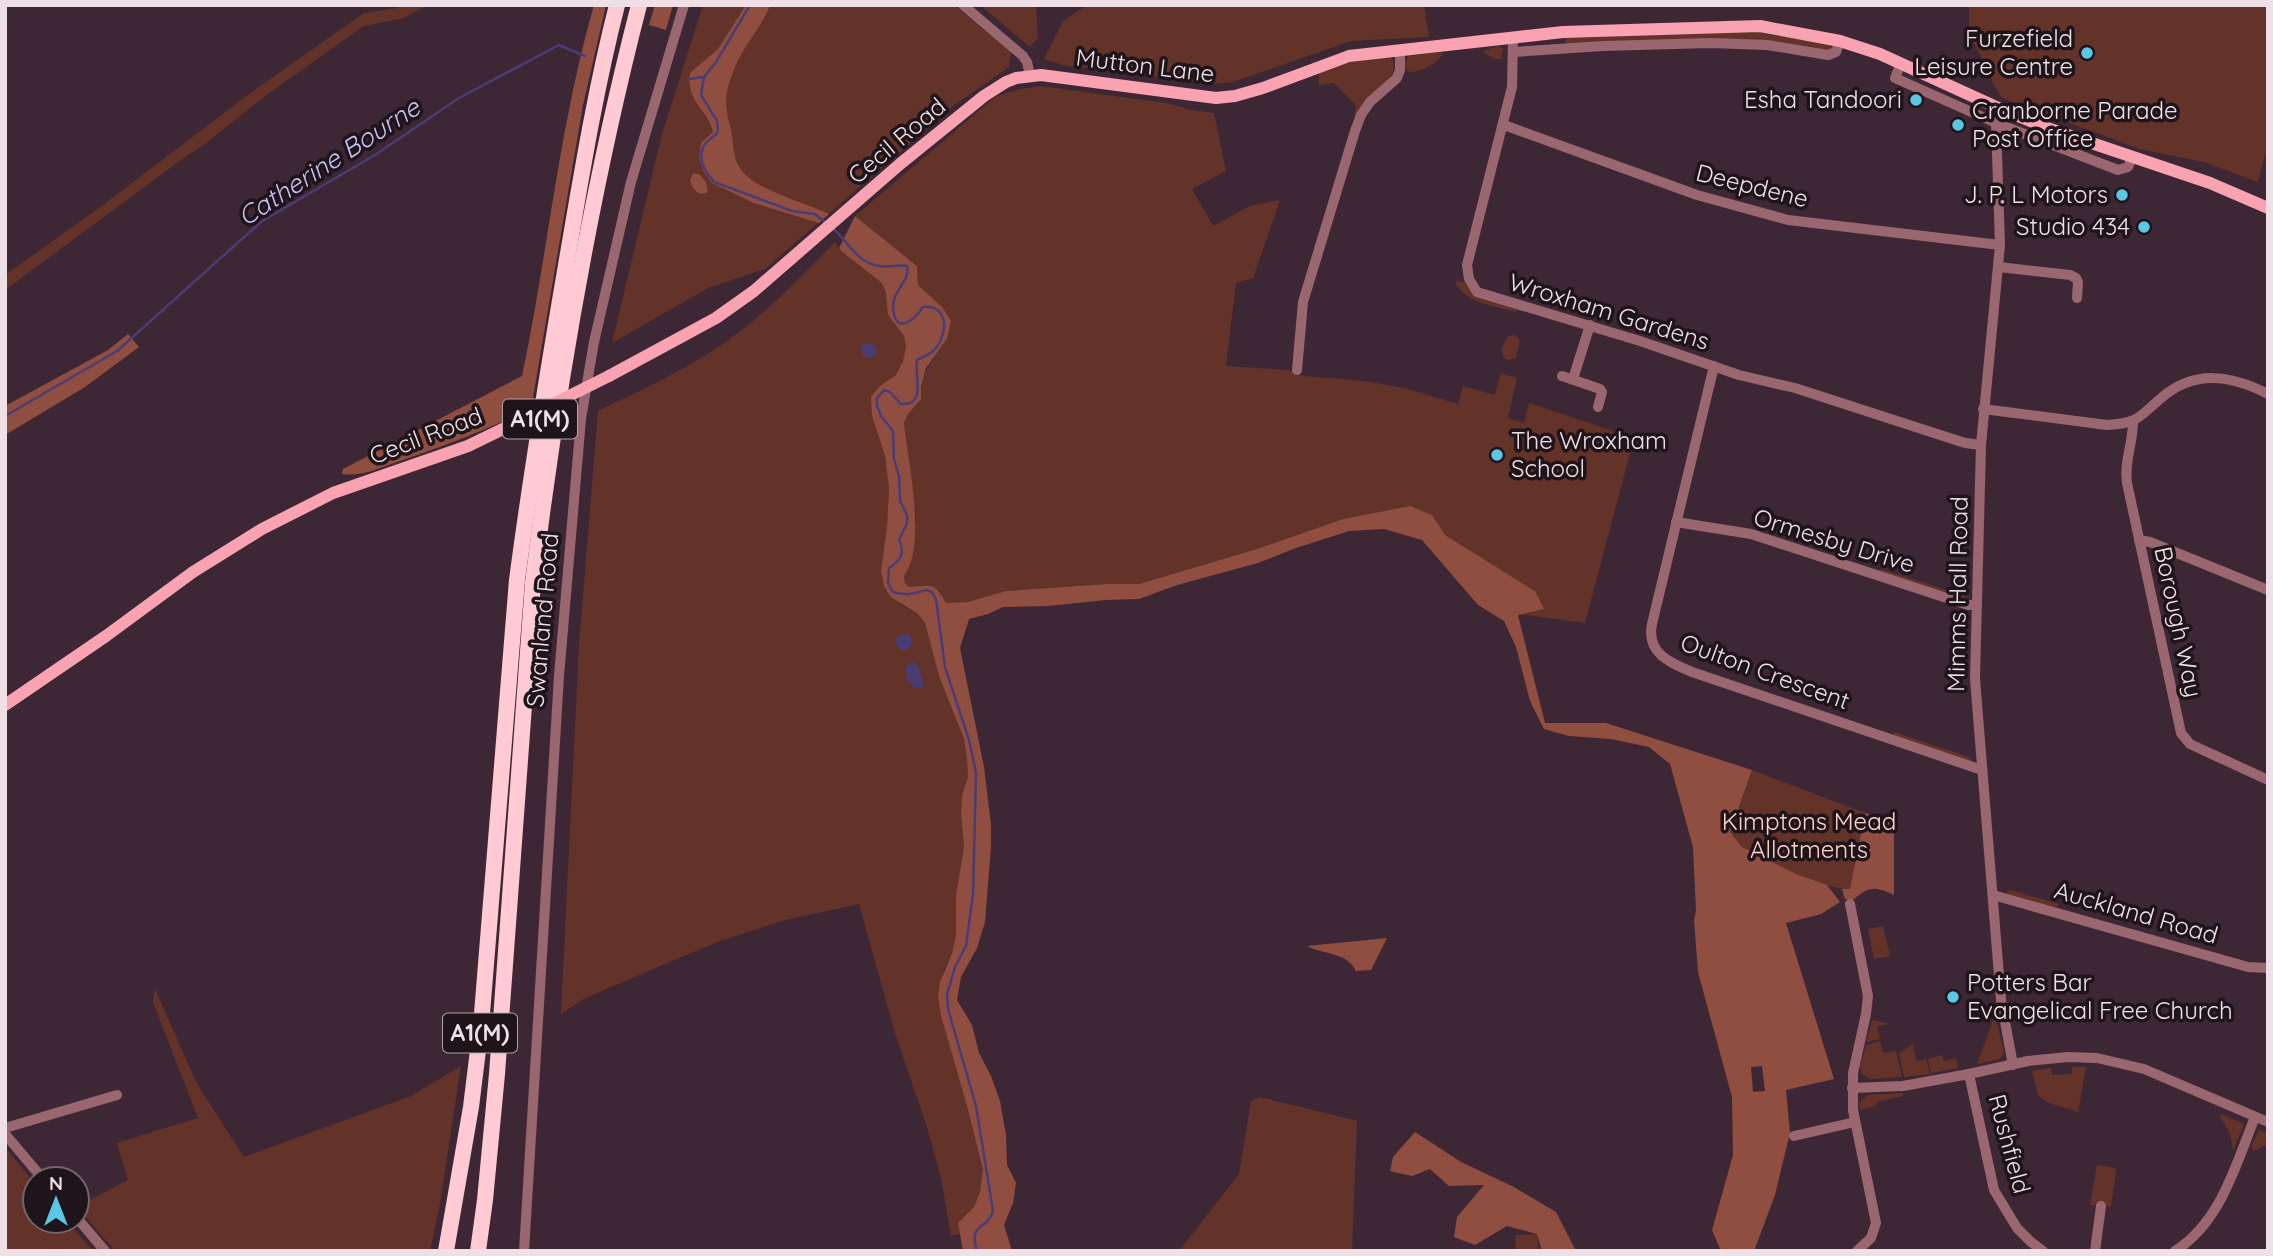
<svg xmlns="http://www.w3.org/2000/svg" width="2273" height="1256" viewBox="0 0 2273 1256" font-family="Quicksand,sans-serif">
	<rect width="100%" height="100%" fill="#3e2735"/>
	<g fill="#633329">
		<polygon points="404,5 428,5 403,18 364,26 269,93 201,147 185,157 5,290 5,275 103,205 249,94 364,13 397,8"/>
		<polygon points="703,5 954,5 1011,52 1009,67 953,106 765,269 708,288 612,343 662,134"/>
		<polygon points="980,5 1036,5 1038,38 1030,47"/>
		<polygon points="1087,5 1424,5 1429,37 1351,41 1233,82 1215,84 1063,65 1044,59 1063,21"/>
		<polygon points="1969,5 2268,5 2268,143 2258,182 2204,162 2140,149 2002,98 1992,82 1991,75 1969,34"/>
		<polygon points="1749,30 1831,45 1832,48 1831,50 1565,44 1565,37"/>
		<polygon points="1498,46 1503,48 1501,59 1495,59 1484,53 1484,51"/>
		<path d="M1441 52 1442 55C1436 64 1420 73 1409 72L1404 66 1408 56Z"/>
		<polygon points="1390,57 1394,62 1393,73 1358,115 1354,115 1356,105 1334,83 1319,85 1319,72 1342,63"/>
		<path d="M1040 86 1166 103 1191 110 1214 113 1226 171 1192 189 1213 226 1250 206 1280 200 1253 278 1236 283 1226 366 1288 370 1304 376 1364 381 1404 388 1458 404 1463 386 1495 395 1501 373 1517 378 1508 418 1524 423 1529 403 1634 438 1585 623 1518 614 1535 591 1445 535 1432 515 1410 506 1343 519 1257 549 1139 584H1107L1006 591 968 602 946 603C934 581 931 586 909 587L905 583 904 575 907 571 916 519 904 423 908 414 921 399C921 370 932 362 947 339L942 307 918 285 917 266 855 216 995 97 1016 90Z"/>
		<path d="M835 242 841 251 882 283 886 293 888 315 904 336 906 347 903 361 896 375 880 386 872 416 885 456 889 488 887 527 881 572 884 586 903 606 918 614 925 623 939 676 964 739 967 758 968 777 962 795 961 813 964 847 956 895V936L952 954 945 967 938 997 941 1016 967 1106 983 1170 980 1192 974 1208 958 1223 960 1234 951 1236 941 1178 927 1127 895 1033 859 904 785 920 717 942 585 998 561 1014 579 645 598 411C642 390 687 369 727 341 767 313 801 276 835 242Z"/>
		<path d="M1455 281 1464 282 1474 294 1517 308 1516 312C1496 306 1463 303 1455 281Z"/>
		<polygon points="1515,335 1520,340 1516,358 1508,360 1504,358 1501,349 1508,336"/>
		<polygon points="1881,569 1965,596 1967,599 1880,572"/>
		<polygon points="1894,732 1969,757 1971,761 1893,735"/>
		<path d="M1752 770 1865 813 1850 890C1818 886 1771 866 1744 848 1739 844 1734 837 1730 832Z"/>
		<polygon points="2010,890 2059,904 2057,907 2054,907 2008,894 2007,891"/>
		<polygon points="1883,926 1890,956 1874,959 1868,929"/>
		<polygon points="155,989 197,1084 244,1157 411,1096 461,1066 440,1204 430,1251 115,1251 77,1207 128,1180 117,1143 198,1118 153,1002"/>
		<polygon points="1994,1018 1996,1018 2004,1053 2000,1059 1977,1064"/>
		<polygon points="1872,1020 1890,1024 1877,1026 1880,1039 1866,1042"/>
		<polygon points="1880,1041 1883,1053 1896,1051 1902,1077 1870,1079 1862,1074 1860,1067 1866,1045"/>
		<polygon points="1913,1044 1916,1061 1926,1059 1930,1074 1904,1077 1899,1053"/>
		<polygon points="1942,1055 1944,1061 1956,1058 1958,1068 1931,1073 1928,1059"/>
		<polygon points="2072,1067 2086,1067 2078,1112 2049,1103 2038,1096 2032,1071 2051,1068 2052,1075 2072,1074"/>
		<polygon points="1903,1093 1903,1096 1877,1102 1877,1105 1860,1110 1859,1103 1867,1095"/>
		<polygon points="1260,1097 1357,1121 1352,1251 1179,1251 1239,1174 1251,1101"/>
		<polygon points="2221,1114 2244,1124 2233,1150 2230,1134 2220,1116"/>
		<polygon points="2259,1130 2268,1133 2268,1144 2254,1151 2251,1147"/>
		<polygon points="5,1147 35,1184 35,1221 67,1221 93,1251 5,1251"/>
		<polygon points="2097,1165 2115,1168 2116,1170 2111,1207 2090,1205"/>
		<polygon points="1537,1234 1539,1251 1516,1251 1515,1235"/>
	</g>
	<g fill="#904e40" fill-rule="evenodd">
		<path d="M594 5H606L583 105 531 409C488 429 445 446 400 461 382 467 362 477 342 474L343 469 522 376C548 253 559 126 594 5Z"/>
		<polygon points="655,5 673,5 666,30 649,25"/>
		<path d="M746 5H770C762 27 744 45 735 67 724 93 724 103 731 130 734 144 732 159 742 171 758 191 805 202 829 214L819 223 754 203 712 183 704 172 699 158 701 143 713 132C709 109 686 104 690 73L718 49Z"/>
		<path d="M693 174H699L706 182 708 192C699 197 692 190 690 180Z"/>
		<path d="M855 216 917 266 918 285 942 307 951 321 947 339 926 368 921 387V399L908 414 904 423C908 461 927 545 904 576L905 583 909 587C931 586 934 581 946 603L968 602 1006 591 1107 584H1139L1257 549 1343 519 1410 506 1432 515 1445 535 1535 591 1544 609 1518 615 1545 723H1606L1752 770 1730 832 1742 847 1796 874 1827 885 1840 902 1821 914 1786 923 1834 1079 1786 1090 1790 1133 1775 1195 1754 1251H1721L1712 1230 1733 1155 1732 1097 1698 972 1694 920 1696 911 1693 847 1670 764 1649 747 1611 739 1569 736 1544 729 1530 701 1516 647 1504 621 1478 605 1422 540 1384 529 1349 531 1296 548 1258 563 1177 585 1139 599 1106 600 1048 606 1003 607 988 614 969 619 960 648 984 767 991 824V847L985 922 977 948 961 977 957 1000 972 1025 979 1053 991 1076 1000 1101 1006 1135 1007 1165 1016 1183 1013 1203 1004 1225 1012 1251H963L958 1223 974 1207 980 1192 983 1170 967 1106 941 1016 938 997 940 982 952 953 956 936V895L964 847 961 813 962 795 968 777 967 758 964 739 939 676 925 623 918 614 891 597 884 586 881 571 887 527 889 488 885 456 872 416 871 397 880 386 896 375 903 361 906 347 904 336 888 315 886 293 882 283 841 251 839 248ZM1762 1066 1765 1091 1753 1092 1751 1067Z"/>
		<polygon points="128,334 139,347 85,387 5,435 5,406 108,350"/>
		<path d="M1865 813 1896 825 1894 828V895C1875 886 1869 886 1853 900L1845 899 1842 889H1850Z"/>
		<path d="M1387 938 1371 970 1356 971C1347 952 1324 955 1307 946Z"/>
		<polygon points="1415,1132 1461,1162 1514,1187 1556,1212 1576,1251 1542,1251 1537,1234 1507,1226 1475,1245 1454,1237 1457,1217 1484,1185 1449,1186 1430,1169 1412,1176 1390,1171 1393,1157"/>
	</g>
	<g fill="#4a3d75">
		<polygon points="866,343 875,345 877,353 870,358 863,356 861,346"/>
		<circle cx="904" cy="642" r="8"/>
		<polygon points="912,662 918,665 923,682 923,687 915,688 907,680 906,667"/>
	</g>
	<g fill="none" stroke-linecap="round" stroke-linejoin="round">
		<g stroke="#4a3d75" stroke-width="2.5">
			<path d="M750 5 716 62 704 77 701 95 717 121 718 132C714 137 709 139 705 144 696 157 705 172 714 182L792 211 815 214 827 224"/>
			<polyline points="688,79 704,77"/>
			<path d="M832 228C848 240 855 262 879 266 889 268 897 264 907 266 911 283 888 292 894 314 899 335 917 316 923 307 951 304 948 338 932 352 928 356 922 357 917 360 914 376 927 406 901 404L890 392 884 390 877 398V406L881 416 893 431 894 459 899 476 900 501 907 515V523L899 540C906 553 900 561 889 568L888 583 893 592C906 596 913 594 926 590L932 592 936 599 945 667 969 740 976 772 973 894 966 946 955 967 947 994 948 1009 976 1106 993 1211C987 1232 968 1221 977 1251"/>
			<polyline points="5,416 117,351 262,221 375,155 459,98 559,45 585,56"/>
		</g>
		<g stroke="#9a666f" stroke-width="10">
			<polyline points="963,5 1023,56 1027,62 1030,76"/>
			<polyline points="1513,37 1512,87 1467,265 1469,279 1477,292 1640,341 1739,375 1795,388 1965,443 1981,445"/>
			<polyline points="1514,52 1603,46 1710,43 1767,45 1828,55 1836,52 1840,41"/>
			<polyline points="1901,63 1895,78 1996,123 2118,170 2128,167 2132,158"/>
			<polyline points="1996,123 2000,245 1981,445 1975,679 2001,1000 2013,1065"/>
			<polyline points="1504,125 1697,195 1788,220 2000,245"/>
			<polyline points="1999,267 2070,275 2076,278 2078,282 2077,298"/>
			<path d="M1714 366 1652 624C1646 653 1670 663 1692 672L1982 770"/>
			<polyline points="1297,370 1303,302 1355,131 1361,115 1370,102 1397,78 1400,70 1400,51"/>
			<polyline points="1562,376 1600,389 1602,392 1598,407"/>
			<polyline points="1573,379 1590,325"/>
			<path d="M1983 409 2107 425C2138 423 2138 418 2160 399 2194 369 2231 375 2268 394"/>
			<path d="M2133 422C2133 444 2124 460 2127 483L2181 733 2190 744 2268 780"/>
			<polyline points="1676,522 1751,534 1968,605 1977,605"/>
			<polyline points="2139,540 2150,542 2268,590"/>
			<polyline points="1993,895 2248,967 2268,968"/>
			<polyline points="1850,904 1868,996 1866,1014 1853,1073 1853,1110 1876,1223 1871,1238 1857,1251"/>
			<polyline points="1969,1074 1994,1190 2017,1228 2031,1242 2043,1251"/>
			<polyline points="1852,1088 1903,1086 1969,1074 2028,1061 2068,1057 2097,1058 2144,1069 2268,1122"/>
			<polyline points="5,1128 117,1095"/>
			<polyline points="5,1134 43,1179"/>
			<polyline points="1794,1136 1855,1122"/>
			<polyline points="77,1218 105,1251"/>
			<polyline points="524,1251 559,676 581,419 594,342 631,182 684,5"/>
			<polyline points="2095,1251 2101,1206"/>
			<path d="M2175 1251C2221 1222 2236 1164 2255 1117"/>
		</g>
		<g stroke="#f8a2b2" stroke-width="12">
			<polyline points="609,376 716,318 754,291 900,164 984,96 1006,82 1016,78 1041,75 1216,98 1235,96 1263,88 1349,56 1563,32 1760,26 1840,41 1880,54 1994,106 2050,129 2210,183 2268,208"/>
			<polyline points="5,705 106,636 193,572 262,529 333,493 468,446 513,424"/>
		</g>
		<g stroke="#ffcad3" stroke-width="16">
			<path d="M446 1251 471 1107 481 1026 517 580C531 474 548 370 566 265 581 178 595 91 617 5"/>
			<path d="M478 1251 485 1200 497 1074 533 583C557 389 590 195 639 5"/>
		</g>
		<polyline stroke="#f8a2b2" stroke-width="12" points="513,424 609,376"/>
	</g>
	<g fill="#5ac8e5" stroke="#1e141a" stroke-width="2.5">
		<circle cx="2087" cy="53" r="7"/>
		<circle cx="1916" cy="100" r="7"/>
		<circle cx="1958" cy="125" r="7"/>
		<circle cx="2122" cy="195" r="7"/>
		<circle cx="2144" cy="227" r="7"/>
		<circle cx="1497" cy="455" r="7"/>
		<circle cx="1953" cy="997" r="7"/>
	</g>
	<g text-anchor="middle" stroke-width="7" stroke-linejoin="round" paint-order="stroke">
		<g fill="#1e141a" stroke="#b0a3aa" stroke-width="2">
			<rect x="503" y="399.5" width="74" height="39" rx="5"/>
			<rect x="443" y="1013.5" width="74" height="39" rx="5"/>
		</g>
		<g font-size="23" font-weight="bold" fill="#efe0e8">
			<text x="540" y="427">A1(M)</text>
			<text x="480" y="1041">A1(M)</text>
		</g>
		<g font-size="24" fill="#efe0e8" stroke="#1e141a" text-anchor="end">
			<text x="2073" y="47">Furzefield<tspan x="2073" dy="28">Leisure Centre</tspan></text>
			<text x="1902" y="108">Esha Tandoori</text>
			<text x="1972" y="119" text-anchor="start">Cranborne Parade<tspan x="1972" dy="28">Post Office</tspan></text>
			<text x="2108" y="203">J. P. L Motors</text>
			<text x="2130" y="235">Studio 434</text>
			<text x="1511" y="449" text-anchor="start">The Wroxham<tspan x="1511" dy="28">School</tspan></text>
			<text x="1967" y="991" text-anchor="start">Potters Bar<tspan x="1967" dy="28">Evangelical Free Church</tspan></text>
		</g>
		<g font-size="24" fill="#efe0e8" stroke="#1e141a">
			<text transform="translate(1145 66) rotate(7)" y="8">Mutton Lane</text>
			<text transform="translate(897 141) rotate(-40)" y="8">Cecil Road</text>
			<text transform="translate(1752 186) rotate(14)" y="8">Deepdene</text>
			<text transform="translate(1609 312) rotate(17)" y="8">Wroxham Gardens</text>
			<text transform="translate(426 436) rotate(-21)" y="8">Cecil Road</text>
			<text transform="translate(1834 541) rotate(17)" y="8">Ormesby Drive</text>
			<text transform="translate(1958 594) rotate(-89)" y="8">Mimms Hall Road</text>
			<text transform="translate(543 620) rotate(-85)" y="8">Swanland Road</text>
			<text transform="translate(2178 622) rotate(78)" y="8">Borough Way</text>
			<text transform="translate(1765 672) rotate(20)" y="8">Oulton Crescent</text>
			<text transform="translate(2136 913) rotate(16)" y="8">Auckland Road</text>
			<text transform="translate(2009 1144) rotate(75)" y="8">Rushfield</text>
		</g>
		<g font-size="24" fill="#fcd2c9" stroke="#1e141a">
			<text x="1809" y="830">Kimptons Mead<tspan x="1809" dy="28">Allotments</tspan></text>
		</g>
		<g font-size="26" font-style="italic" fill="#cac1f5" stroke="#1e141a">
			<text transform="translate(329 162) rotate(-33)" y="9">Catherine Bourne</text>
		</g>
	</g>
	<rect width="2273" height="1256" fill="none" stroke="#efe0e8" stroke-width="14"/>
	<g transform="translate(56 1200)"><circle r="33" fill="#1e141a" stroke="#72666c" stroke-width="2"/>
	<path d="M0-5L12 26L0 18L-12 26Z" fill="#5ac8e5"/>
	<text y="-10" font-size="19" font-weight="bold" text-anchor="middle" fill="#efe0e8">N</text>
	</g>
</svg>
